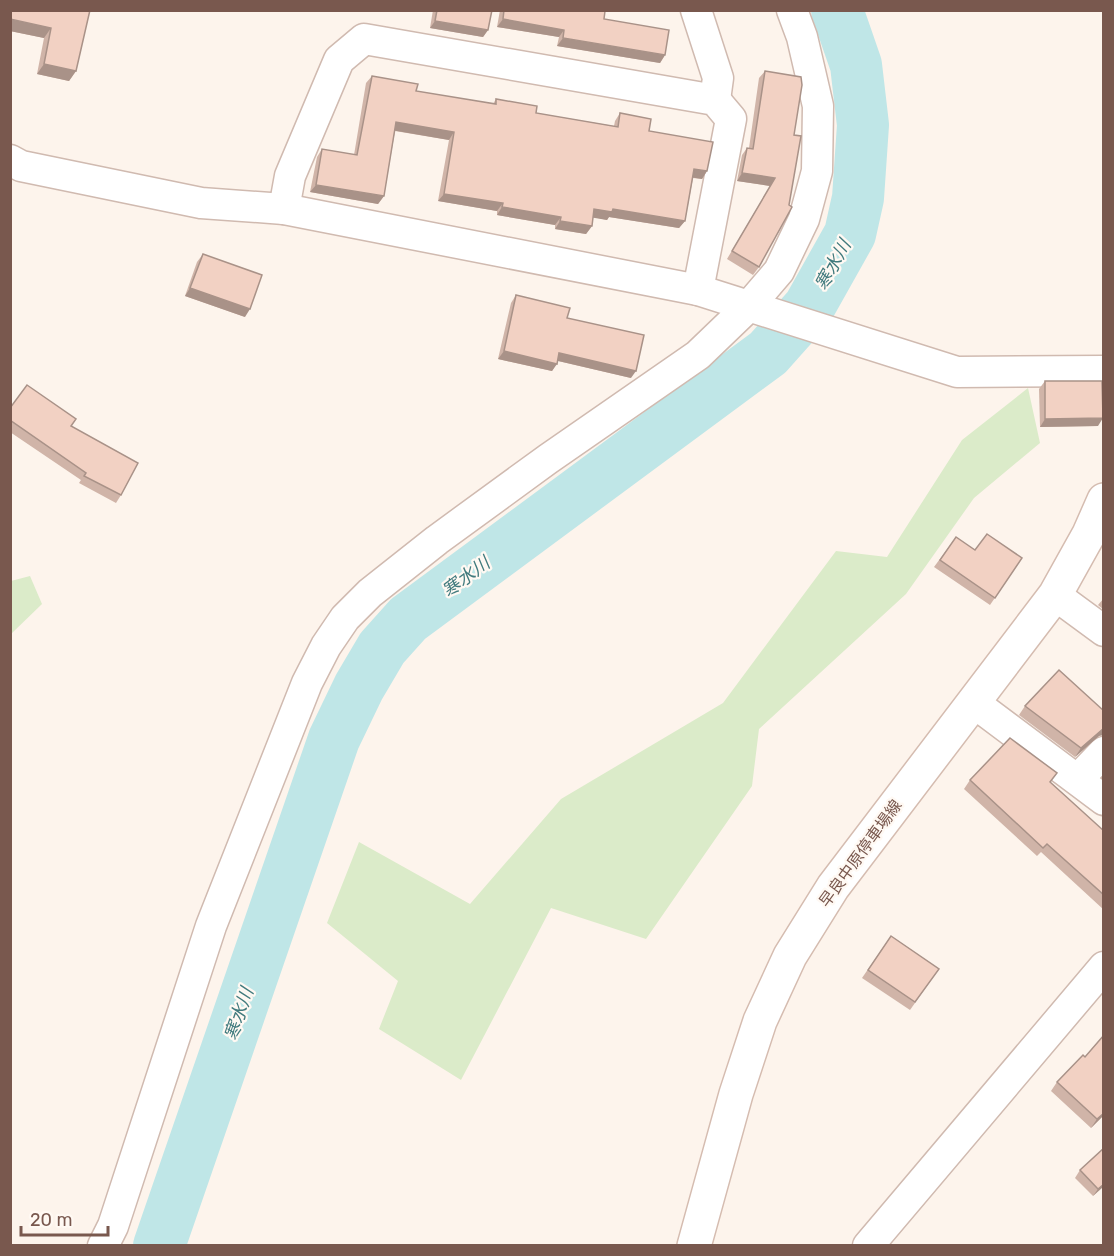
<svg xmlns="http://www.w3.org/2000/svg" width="1114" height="1256" viewBox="0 0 1114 1256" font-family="Rubik,'Noto Sans JP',sans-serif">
	<rect width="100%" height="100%" fill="#fdf4ec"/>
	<g fill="#dbebc9">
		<polygon points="1028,388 1040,443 974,498 906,594 759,729 752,786 646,939 551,908 461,1080 379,1029 398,981 327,923 359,842 470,904 561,799 723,703 836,551 887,557 962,440"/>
		<polygon points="30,576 42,604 11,634 11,581"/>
	</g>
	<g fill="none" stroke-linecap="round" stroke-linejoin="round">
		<polyline stroke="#bfe6e7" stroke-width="52" points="159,1246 334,739 359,687 382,648 408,619 768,353 809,307 850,234 858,198 863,125 856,65 837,10"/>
		<defs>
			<g id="street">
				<polyline points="696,10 718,78 715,100"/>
				<polyline points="10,160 21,166 201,203 284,209 698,290 957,372 1104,371"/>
				<polyline points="284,209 290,176 339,60 364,39 715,100 731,119 698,290"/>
				<polyline points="1055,595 1104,631"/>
				<polyline points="973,702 1104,800"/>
				<polyline points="1078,779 1104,752"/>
				<polyline points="103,1246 113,1226 211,926 307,683 326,646 345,618 370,593 437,540 548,459 698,355 749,306 779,271 804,219 817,171 818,106 802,37 792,10"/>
				<polyline points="868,1246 1104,967"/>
			</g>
			<polyline id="secondary" points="694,1246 736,1094 760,1021 790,956 833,887 1055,595 1089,534 1104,500"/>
		</defs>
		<use href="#street" stroke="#d0bab0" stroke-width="33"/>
		<use href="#secondary" stroke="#d5bcb0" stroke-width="36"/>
		<use href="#street" stroke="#fff" stroke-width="30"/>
		<use href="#secondary" stroke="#fff" stroke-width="33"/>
	</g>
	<g fill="#d0b4a8">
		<polygon points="90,10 76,71 69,81 37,74 44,38 10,31"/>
		<polygon points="433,10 492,10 488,30 483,37 430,28"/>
		<polygon points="500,10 604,10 604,19 665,55 660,63 557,46 559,37 497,27"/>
		<polygon points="765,71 801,77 759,267 753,275 727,259 770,186 737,181 742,155 747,148 749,148 759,78"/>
		<polygon points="372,76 416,91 493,104 496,99 536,113 614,126 615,121 620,113 649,131 707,171 702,179 693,178 685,221 679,228 609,217 607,220 593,217 592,226 586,234 555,229 555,225 497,215 497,211 438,201 449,140 395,131 384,196 378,204 310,192 317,157 322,149 354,155 366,83"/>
		<polygon points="203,254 245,317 185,296 197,262"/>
		<polygon points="516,295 567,318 631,378 558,361 552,371 498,359 511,303"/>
		<polygon points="1045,381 1098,426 1040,427 1039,389"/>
		<polygon points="10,408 71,426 121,495 116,503 79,483 81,480 10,432"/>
		<polygon points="956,537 975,550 1022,558 990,605 934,567"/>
		<polygon points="1104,598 1104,610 1098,605"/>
		<polygon points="1025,706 1099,736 1075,757 1019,715"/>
		<polygon points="970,780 1051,783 1104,831 1104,910 1041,852 1037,856 964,789"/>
		<polygon points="891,936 939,969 910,1010 862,978"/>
		<polygon points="1104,1035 1104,1115 1091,1128 1051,1091 1057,1082 1085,1057"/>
		<polygon points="1080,1170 1104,1186 1093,1196 1075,1178"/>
	</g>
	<g fill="#a99288">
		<polygon points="10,19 51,28 44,38 10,31"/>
		<polygon points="503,19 564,30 559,37 497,27"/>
		<polygon points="435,21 488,30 483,37 430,28"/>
		<polygon points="563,38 665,55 660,63 557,46"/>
		<polygon points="44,64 76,71 69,81 37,74"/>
		<polygon points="396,122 454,132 449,140 391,130"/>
		<polygon points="694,169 707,171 702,179 689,177"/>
		<polygon points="742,173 775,178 770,186 737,181"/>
		<polygon points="316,185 384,196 378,204 310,192"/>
		<polygon points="444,194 503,203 497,211 438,201"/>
		<polygon points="502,207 561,217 555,225 497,215"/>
		<polygon points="594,209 613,209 685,221 679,228 609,217 607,220 589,217"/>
		<polygon points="560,221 592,226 586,234 555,229"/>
		<polygon points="190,288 250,309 245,317 185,296"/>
		<polygon points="504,351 557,364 552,371 498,359"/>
		<polygon points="559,353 636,371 631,378 554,360"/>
		<polygon points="1103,418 1098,426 1040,427 1045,419"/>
		<polygon points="1104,728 1104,735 1099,736 1075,757 1081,748"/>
		<polygon points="1104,1113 1104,1115 1091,1128 1097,1119"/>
		<polygon points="1104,1184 1104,1186 1093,1196 1098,1189"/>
	</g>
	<g fill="#f2d1c3" stroke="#a99288" stroke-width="1.5">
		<polygon points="10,10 90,10 76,71 44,64 51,28 10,19"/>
		<polygon points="437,10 492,10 488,30 435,21"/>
		<polygon points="504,10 605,11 604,19 669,30 665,55 563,38 564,30 503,19"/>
		<polygon points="765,71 801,77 802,85 794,135 801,136 789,205 792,207 759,267 732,251 775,178 742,173 747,148 753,149"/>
		<polygon points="372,76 418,84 416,91 496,104 496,99 537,106 536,113 618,127 620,113 651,119 649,131 713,142 707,171 694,169 685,221 613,209 612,212 594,209 592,226 560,221 561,217 502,207 503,203 444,194 454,132 396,122 384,196 316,185 322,149 357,155"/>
		<polygon points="203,254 262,275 250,309 190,288"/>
		<polygon points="516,295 570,308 567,318 644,335 636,371 559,353 557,364 504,351"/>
		<polygon points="1045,381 1102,381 1103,418 1045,419"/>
		<polygon points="27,385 76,419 71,426 138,463 121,495 84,476 86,473 10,420 10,408"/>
		<polygon points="987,534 1022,558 995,598 940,560 956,537 975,550"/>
		<polygon points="1059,670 1104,711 1104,728 1081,748 1025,706"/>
		<polygon points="1010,738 1057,773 1050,782 1104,831 1104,895 1047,844 1043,848 970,780"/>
		<polygon points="891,936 939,969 915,1002 868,970"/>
		<polygon points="1104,1035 1104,1113 1097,1119 1057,1082 1083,1055 1085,1057"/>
		<polygon points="1104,1148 1104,1184 1098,1189 1080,1170"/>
	</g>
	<g text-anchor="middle" stroke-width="4.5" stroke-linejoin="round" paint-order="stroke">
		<g font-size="16" fill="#79584e" stroke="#fff9f3">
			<text transform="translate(860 853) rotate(-54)" y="6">早良中原停車場線</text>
		</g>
		<g font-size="18" font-style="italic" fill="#417a7d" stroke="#fff9f3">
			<text transform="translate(833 265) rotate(-61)" y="6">寒水川</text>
			<text transform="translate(466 577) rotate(-37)" y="6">寒水川</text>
			<text transform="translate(239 1014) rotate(-71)" y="6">寒水川</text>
		</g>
	</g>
	<rect width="1114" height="1256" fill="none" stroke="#79584e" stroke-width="24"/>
	<path d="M21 1226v9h87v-9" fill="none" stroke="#79584e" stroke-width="3"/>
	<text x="30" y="1226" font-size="18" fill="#79584e" stroke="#fff9f3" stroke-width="4.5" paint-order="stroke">20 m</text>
</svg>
